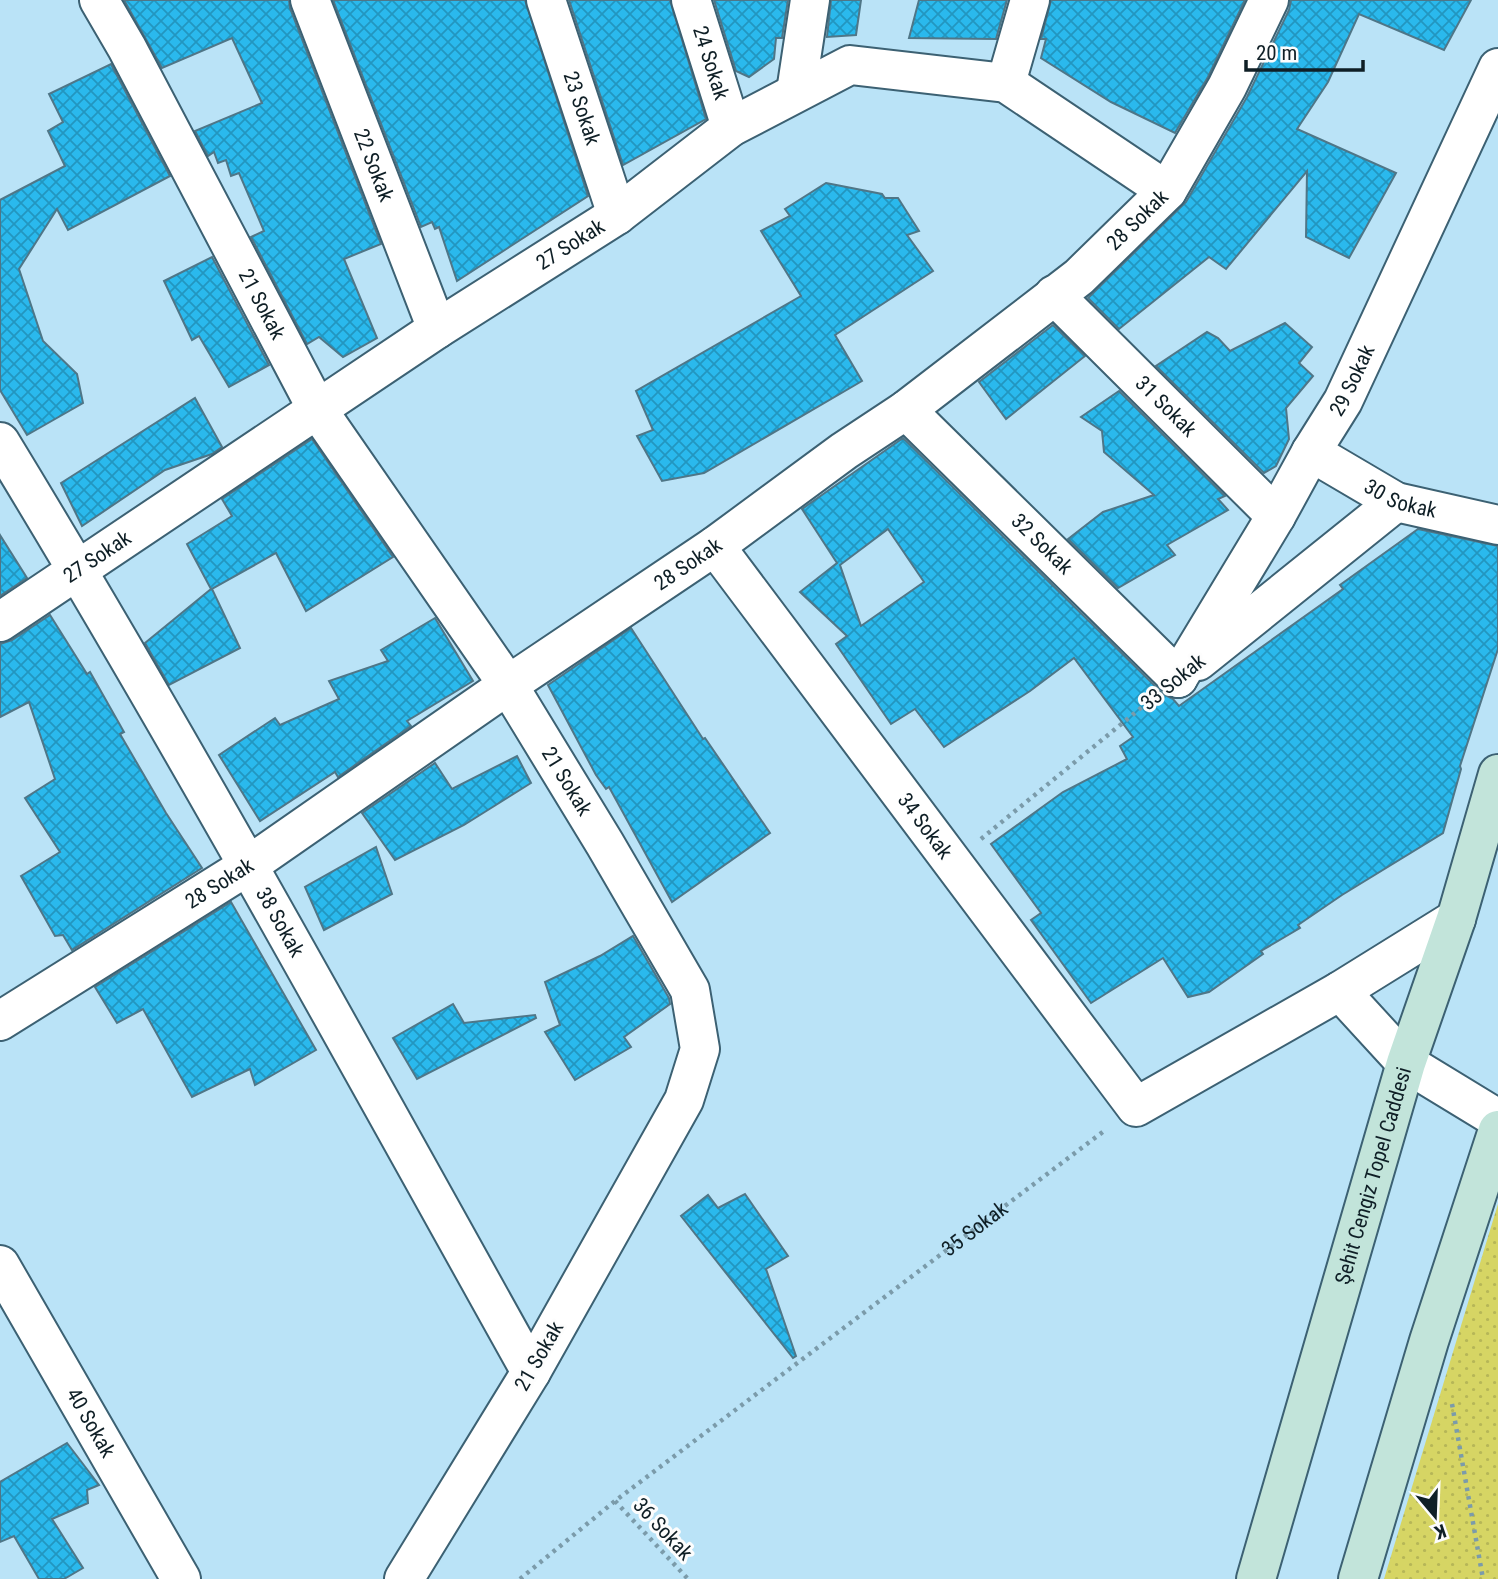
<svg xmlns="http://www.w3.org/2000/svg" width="1498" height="1579" viewBox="0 0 1498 1579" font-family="'Roboto Condensed',sans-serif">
	<defs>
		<pattern id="park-dots" width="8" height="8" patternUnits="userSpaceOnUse" patternTransform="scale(1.75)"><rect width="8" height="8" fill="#d6d564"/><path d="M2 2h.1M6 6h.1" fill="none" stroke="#b6b657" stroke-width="1.8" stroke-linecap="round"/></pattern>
		<pattern id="building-cross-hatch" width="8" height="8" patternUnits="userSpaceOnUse" patternTransform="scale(1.75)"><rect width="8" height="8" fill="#2ab9ed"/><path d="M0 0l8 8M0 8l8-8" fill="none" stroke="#2296c0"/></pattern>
	</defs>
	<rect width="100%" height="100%" fill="#bae3f7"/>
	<polygon fill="url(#park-dots)" points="1498,1204 1498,1579 1384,1579"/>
	<g fill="url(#building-cross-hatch)" stroke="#4f7687" stroke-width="2" fill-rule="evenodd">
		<polygon points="124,0 289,0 290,8 381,244 344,259 377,338 343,357 319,337 307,344 251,237 264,231 239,173 231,176 226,160 218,163 214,152 208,156 195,131 262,103 232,38 162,68"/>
		<polygon points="333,0 525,0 588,196 457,281 439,227 435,229 432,222 421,227"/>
		<polygon points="569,0 670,0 706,119 623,165"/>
		<polygon points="714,0 788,0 782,38 776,38 774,59 749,77 736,71"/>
		<polygon points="831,0 861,0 856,35 827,37"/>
		<polygon points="919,0 1007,0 996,39 909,38"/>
		<polygon points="1051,0 1245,0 1208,77 1175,133 1111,102 1041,58 1046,39 1041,39"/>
		<polygon points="1291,0 1471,0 1444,50 1359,14 1328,82 1297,129 1396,173 1349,258 1306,237 1307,171 1226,269 1209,257 1119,329 1088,298 1186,202 1247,97 1289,10"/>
		<polygon points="111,64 170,176 68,230 57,209 19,269 43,341 77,374 83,403 27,435 0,390 0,200 65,166 48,131 63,122 49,94"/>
		<polygon points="826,183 882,194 885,198 898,198 919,231 907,235 933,271 835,335 862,381 704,473 662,481 637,436 653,430 636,391 801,296 761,231 790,216 785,209"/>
		<polygon points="212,257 269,365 229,387 199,336 192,340 164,281"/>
		<polygon points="1285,323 1312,347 1299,363 1313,376 1286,408 1289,439 1276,466 1264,473 1156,366 1207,332 1218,338 1230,351"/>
		<polygon points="1053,325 1085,356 1006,419 979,382"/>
		<polygon points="1119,391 1225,496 1218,499 1228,510 1167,545 1175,555 1118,588 1068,539 1103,512 1154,495 1104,452 1102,431 1081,417"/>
		<polygon points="195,398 222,447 212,454 165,470 82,526 61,483"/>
		<path d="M903 438 1163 694 1173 699 1179 706 1343 589 1340 585 1418 529 1498 546V649L1460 766 1461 769 1443 833 1342 895 1298 925 1300 928 1261 951 1263 954 1209 992 1188 997 1163 958 1091 1003 1031 920 1041 913 991 844 1063 792 1127 759 1120 746 1133 737 1074 658 1030 691 944 747 915 709 891 724 836 644 847 636 800 592 837 563 802 509ZM888 529 924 582 861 626 840 565Z"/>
		<polygon points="312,439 393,557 306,611 276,553 212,589 240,648 169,685 145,643 211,589 187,544 232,516 222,499"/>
		<polygon points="0,535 27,578 0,596"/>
		<polygon points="50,615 87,674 90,672 124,732 120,734 166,813 202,868 72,950 63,935 55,936 21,876 60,852 25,798 55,779 29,702 0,717 0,644 12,640"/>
		<polygon points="435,618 473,681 407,721 411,726 338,777 335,772 260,821 219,755 275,718 280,725 339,699 329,681 388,661 381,650"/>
		<polygon points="631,628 703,739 705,738 770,833 672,902 609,787 606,789 596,775 548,685"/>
		<polygon points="517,756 531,783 464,825 395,860 362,813 435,763 452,789"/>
		<polygon points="376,847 392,894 324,930 305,887"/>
		<polygon points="231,902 316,1050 255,1085 250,1069 192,1097 143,1009 117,1023 95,987"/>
		<polygon points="633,936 669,998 670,1004 624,1037 631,1047 575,1080 545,1032 560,1025 545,982 600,956"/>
		<polygon points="453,1004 464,1023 535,1015 536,1018 417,1079 393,1038"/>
		<polygon points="745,1194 788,1256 766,1269 796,1356 793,1358 681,1216 708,1195 718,1208"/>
		<polygon points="67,1443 99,1485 87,1490 88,1503 52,1519 83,1568 64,1579 39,1579 14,1536 0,1542 0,1482"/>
	</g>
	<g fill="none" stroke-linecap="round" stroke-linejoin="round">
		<defs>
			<g id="street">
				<path id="s2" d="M99 0 127 48 317 409 508 685 605 844 690 990 700 1049 684 1100 531 1372 404 1579"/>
				<path id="s3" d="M310 0 437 329"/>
				<path id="s4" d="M546 0 617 215"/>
				<path id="s5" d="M691 0 731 127"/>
				<polyline points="1006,83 1030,0"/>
				<polyline points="796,92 810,0"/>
				<path id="s6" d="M1054 295 1276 516"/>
				<path id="s7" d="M906 410 1178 678"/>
				<path id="s8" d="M0 442C186 747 357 1060 531 1372"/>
				<path id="s9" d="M1311 452 1396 502 1498 525"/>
				<path id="s10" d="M715 546 1136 1107 1340 991 1456 919"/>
				<path id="s11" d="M0 622 437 329 617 215 731 127 850 65 1006 83 1167 191"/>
				<polyline points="1198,661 1396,502"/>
				<path id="s12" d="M1178 678 1276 516 1311 452 1343 401 1498 68"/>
				<polyline points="1340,991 1406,1063 1498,1119"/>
				<path id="s13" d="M0 1021 249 865 508 685 715 546 844 451 906 410 1079 277 1167 191 1227 87 1269 0"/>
				<path id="s14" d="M0 1265 181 1579"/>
			</g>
			<g id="secondary">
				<path id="s15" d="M1256 1579 1406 1063 1456 919 1498 774"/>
				<polyline points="1358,1579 1429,1341 1498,1130"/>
			</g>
		</defs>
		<use href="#street" stroke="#3c6173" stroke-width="42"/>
		<use href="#secondary" stroke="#3c6173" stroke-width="42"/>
		<g stroke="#7b9baa" stroke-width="4.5" stroke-dasharray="3.5 5" stroke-linecap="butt">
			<polyline points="981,839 1147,703"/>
			<polyline points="1452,1404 1483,1579"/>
			<polyline points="615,1501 688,1579"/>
			<path id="s1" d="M520 1579 615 1501 1104 1131"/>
		</g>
		<use href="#street" stroke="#fff" stroke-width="38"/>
		<use href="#secondary" stroke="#c2e4da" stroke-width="38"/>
	</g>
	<g text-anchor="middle" stroke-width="6" stroke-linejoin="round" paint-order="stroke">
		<g font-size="21" fill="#0f1f26" stroke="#fdfdfd">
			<text dy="7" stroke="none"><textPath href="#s5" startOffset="66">24 Sokak</textPath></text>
			<text dy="7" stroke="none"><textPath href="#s4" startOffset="114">23 Sokak</textPath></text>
			<text dy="7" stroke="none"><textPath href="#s3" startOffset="177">22 Sokak</textPath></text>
			<text dy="7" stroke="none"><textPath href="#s13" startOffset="1393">28 Sokak</textPath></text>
			<text dy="7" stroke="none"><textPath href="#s11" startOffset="684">27 Sokak</textPath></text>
			<text dy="7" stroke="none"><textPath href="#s2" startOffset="345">21 Sokak</textPath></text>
			<text dy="7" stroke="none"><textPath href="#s12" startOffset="345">29 Sokak</textPath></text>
			<text dy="7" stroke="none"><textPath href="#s6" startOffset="158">31 Sokak</textPath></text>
			<text dy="7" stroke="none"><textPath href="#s9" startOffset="102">30 Sokak</textPath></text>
			<text dy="7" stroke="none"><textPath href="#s7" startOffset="191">32 Sokak</textPath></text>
			<text dy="7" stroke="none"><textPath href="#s11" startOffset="117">27 Sokak</textPath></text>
			<text dy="7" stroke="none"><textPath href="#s13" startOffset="826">28 Sokak</textPath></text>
			<text transform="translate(1173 682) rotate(-39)" y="7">33 Sokak</text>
			<text dy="7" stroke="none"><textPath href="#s2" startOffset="912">21 Sokak</textPath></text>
			<text dy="7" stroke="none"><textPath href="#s10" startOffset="350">34 Sokak</textPath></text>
			<text dy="7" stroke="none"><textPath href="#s13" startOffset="259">28 Sokak</textPath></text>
			<text dy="7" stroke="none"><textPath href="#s8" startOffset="556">38 Sokak</textPath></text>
			<text dy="7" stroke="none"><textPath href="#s15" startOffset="420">Şehit Cengiz Topel Caddesi</textPath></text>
			<text dy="7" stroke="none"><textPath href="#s1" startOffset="574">35 Sokak</textPath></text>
			<text transform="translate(539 1356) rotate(-60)" y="7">21 Sokak</text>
			<text dy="7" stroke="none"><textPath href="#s14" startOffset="182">40 Sokak</textPath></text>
			<text transform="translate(663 1529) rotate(47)" y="7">36 Sokak</text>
		</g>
	</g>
	<g transform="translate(1435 1516) rotate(161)" stroke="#fdfdfd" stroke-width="5" paint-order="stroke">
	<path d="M0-5L12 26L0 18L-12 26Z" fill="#0f1f26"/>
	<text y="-10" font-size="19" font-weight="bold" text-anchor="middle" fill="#0f1f26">K</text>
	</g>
	<path d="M1246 60v10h117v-10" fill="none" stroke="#0f1f26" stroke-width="3.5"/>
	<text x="1256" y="60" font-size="21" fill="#0f1f26" stroke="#fdfdfd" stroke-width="5" paint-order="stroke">20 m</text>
</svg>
